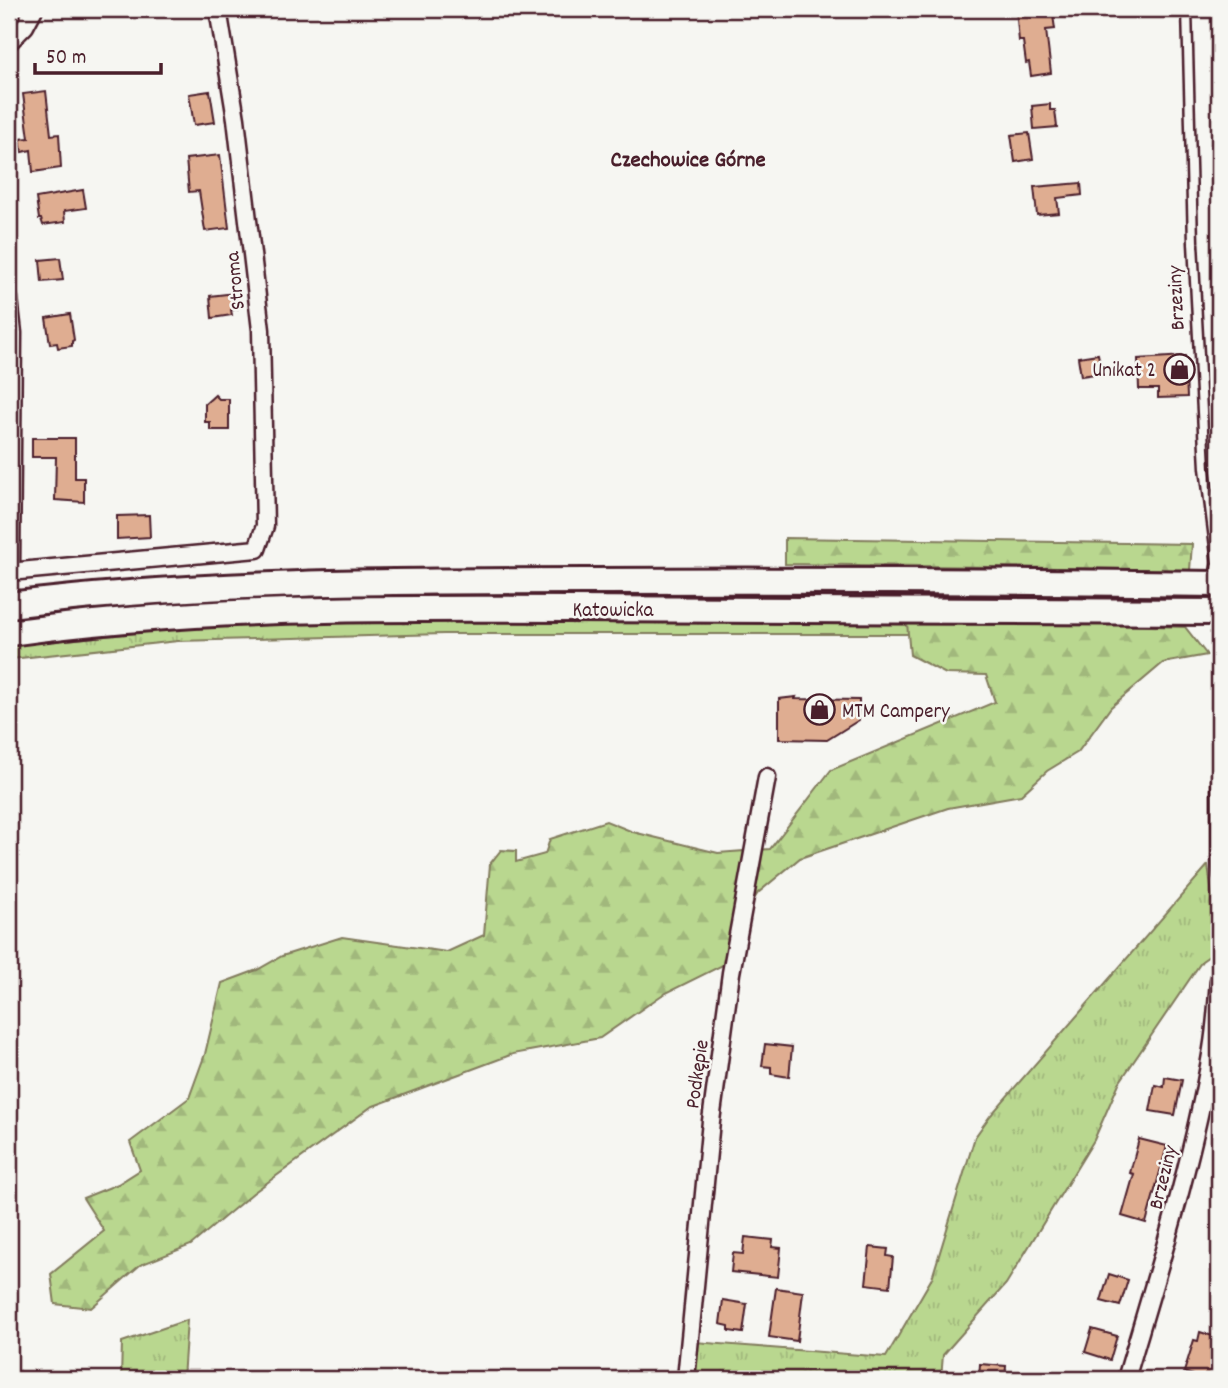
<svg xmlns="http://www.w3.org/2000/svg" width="1228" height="1388" viewBox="0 0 1228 1388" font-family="Dekko,sans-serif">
	<defs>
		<pattern id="grass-tufts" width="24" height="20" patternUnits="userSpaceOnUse" patternTransform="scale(1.75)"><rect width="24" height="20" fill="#b9d78f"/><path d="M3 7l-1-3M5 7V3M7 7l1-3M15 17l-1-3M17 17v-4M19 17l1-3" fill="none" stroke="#a1b87c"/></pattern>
		<pattern id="forest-firs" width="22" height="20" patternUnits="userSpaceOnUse" patternTransform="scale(1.75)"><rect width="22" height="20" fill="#b9d78f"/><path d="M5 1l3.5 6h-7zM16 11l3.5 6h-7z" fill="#a1b87c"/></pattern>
	</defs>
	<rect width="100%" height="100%" fill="#f6f6f2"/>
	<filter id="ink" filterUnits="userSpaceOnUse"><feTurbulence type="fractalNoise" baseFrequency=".0143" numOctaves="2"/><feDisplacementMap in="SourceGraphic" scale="14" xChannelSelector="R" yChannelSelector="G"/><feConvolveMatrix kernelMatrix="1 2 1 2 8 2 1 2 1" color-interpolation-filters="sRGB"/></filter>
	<g filter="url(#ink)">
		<g fill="url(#grass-tufts)" stroke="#827b5d" stroke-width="2">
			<polygon points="430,621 910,623 908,634 444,634 178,641 11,659 9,663 9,646 16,645 205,626"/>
			<polygon points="1208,865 1216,925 1215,952 1202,961 1119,1083 1094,1140 1006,1284 943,1355 941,1379 693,1379 695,1342 886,1357 932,1278 975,1137 990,1116"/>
			<polygon points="187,1320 183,1379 121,1379 122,1342"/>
		</g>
		<g fill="url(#forest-firs)" stroke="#827b5d" stroke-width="2">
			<polygon points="785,538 1192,544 1190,570 785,564"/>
			<polygon points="907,623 1083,624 1185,627 1207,655 1163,663 1111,707 1078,752 1047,771 1021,795 948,808 800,858 758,893 728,939 729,962 662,995 600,1038 513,1054 371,1107 253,1193 191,1245 140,1265 91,1308 55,1304 51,1274 104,1231 83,1198 118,1184 140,1170 130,1142 189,1098 205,1054 222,983 257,970 282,956 342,937 447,952 484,935 490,864 501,850 516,851 516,862 545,854 550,839 606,821 633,832 718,853 770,849 831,770 995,702 986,675 946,674 910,655"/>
		</g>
		<g fill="#dfad91" stroke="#4a1f2b" stroke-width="2">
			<polygon points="1016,9 1045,9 1045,16 1053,15 1055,29 1046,30 1051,73 1031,76 1029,62 1026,63 1023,41 1019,41"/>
			<polygon points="46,91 51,135 59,134 61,168 33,172 31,150 22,152 20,139 29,138 23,94"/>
			<polygon points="210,91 215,122 194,125 189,94"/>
			<polygon points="1050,104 1050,110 1055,110 1057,127 1034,129 1032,106"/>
			<polygon points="1029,133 1033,159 1015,162 1011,135"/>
			<polygon points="220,155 229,228 205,231 199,191 189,192 186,159"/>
			<polygon points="1081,183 1082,195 1057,198 1059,213 1037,215 1034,187"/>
			<polygon points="83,190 86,208 64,211 65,222 43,225 41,219 39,219 36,198"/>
			<polygon points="60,258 63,280 42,282 40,260"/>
			<polygon points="235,293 237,309 231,310 232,315 212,318 210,296"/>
			<polygon points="70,314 74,340 72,341 72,346 58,348 57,343 50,344 46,318"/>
			<polygon points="1098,354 1102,373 1081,376 1078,357"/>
			<polygon points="1185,356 1187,397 1158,398 1158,389 1139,389 1138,359"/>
			<polygon points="215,395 219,399 229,399 229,430 210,430 210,422 205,422 205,404"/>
			<polygon points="32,438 75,438 75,478 84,478 84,502 55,500 56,457 32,457"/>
			<polygon points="149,515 150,537 117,539 117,516"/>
			<polygon points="796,697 795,699 859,700 859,720 827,740 779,739 779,699"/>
			<polygon points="765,1044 792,1047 789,1077 771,1074 771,1067 762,1066"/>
			<polygon points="1165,1077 1182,1080 1175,1115 1150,1111 1155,1085 1164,1087"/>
			<polygon points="1139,1139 1167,1146 1146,1223 1122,1216 1134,1174 1130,1173"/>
			<polygon points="745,1237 773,1240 772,1247 781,1248 778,1277 731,1272 733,1253 743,1254"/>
			<polygon points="870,1247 888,1249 887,1256 893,1257 890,1287 866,1284"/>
			<polygon points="1109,1274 1128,1280 1120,1306 1101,1301"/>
			<polygon points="776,1288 803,1292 797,1341 769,1337"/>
			<polygon points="723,1300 747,1304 743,1333 729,1331 729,1326 720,1324"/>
			<polygon points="1092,1329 1117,1336 1110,1360 1085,1352"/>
			<polygon points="1200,1332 1219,1338 1219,1379 1192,1379 1193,1375 1184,1372 1194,1340 1198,1341"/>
			<polygon points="980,1364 1006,1366 1005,1379 979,1379"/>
		</g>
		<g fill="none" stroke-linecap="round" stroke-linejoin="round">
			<defs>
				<g id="service">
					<polyline points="1187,9 1193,243 1205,468 1217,563 1213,581"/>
					<polyline points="1219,664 1216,716 1217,857 1219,877"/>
				</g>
				<g id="minor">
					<polyline points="9,42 25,26 34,9"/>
					<polyline points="9,298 13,333 11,572"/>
					<polyline points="9,572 257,549 265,526 261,330 236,119 218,9"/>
					<polyline points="686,1379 711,1121 731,973 767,777"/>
					<path d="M1126 1379C1158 1270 1193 1161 1212 1049 1216 1026 1217 1003 1219 980"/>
				</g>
				<g id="primary">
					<path d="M9 605C204 581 396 581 592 581 801 580 1010 581 1219 584"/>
					<path d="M9 633C194 607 381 608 568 609 785 609 1002 612 1219 612"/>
				</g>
			</defs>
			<use href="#service" stroke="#4a1f2b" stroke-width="13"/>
			<use href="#minor" stroke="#4a1f2b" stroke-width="21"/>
			<use href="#primary" stroke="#4a1f2b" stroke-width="30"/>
			<use href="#service" stroke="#f6f6f2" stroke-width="8"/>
			<use href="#minor" stroke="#f6f6f2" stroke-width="16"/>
			<use href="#primary" stroke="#f6f6f2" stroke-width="24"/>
		</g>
	</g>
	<defs>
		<symbol id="shop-ring" viewBox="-11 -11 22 22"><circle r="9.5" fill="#f6f6f2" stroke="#4a1f2b" stroke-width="1.5"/><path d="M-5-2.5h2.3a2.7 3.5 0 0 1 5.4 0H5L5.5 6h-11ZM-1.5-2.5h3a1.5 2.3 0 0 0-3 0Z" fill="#4a1f2b"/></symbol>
	</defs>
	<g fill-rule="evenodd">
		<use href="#shop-ring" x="1162" y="352" width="35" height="35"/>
		<use href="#shop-ring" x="802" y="692" width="35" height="35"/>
	</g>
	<g text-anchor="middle" stroke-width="5" stroke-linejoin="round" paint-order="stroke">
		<g font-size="21" fill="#4a1f2b" stroke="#f6f6f2">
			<text transform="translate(234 281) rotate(-96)" y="7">Stroma</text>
			<text transform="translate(1175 298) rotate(-93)" y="7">Brzeziny</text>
			<text x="613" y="616">Katowicka</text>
			<text transform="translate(696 1074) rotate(-82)" y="7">Podkępie</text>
			<text transform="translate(1162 1177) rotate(-76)" y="7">Brzeziny</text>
		</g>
		<g font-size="21" fill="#4a1f2b" stroke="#f6f6f2" text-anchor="end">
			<text x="1156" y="376">Unikat 2</text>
			<text x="842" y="717" text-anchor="start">MTM Campery</text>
		</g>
		<g font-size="23" font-weight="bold" fill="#4a1f2b" stroke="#f6f6f2">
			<text x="688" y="166">Czechowice Górne</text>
		</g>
	</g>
	<rect width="1228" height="1388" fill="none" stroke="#f6f6f2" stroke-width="35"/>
	<rect x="18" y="18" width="1193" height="1353" fill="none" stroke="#4a1f2b" stroke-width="2.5" filter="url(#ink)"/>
	<path d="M35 63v10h126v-10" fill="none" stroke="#4a1f2b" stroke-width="3.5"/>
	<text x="46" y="63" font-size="21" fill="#4a1f2b" stroke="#f6f6f2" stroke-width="5" paint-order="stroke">50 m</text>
</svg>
